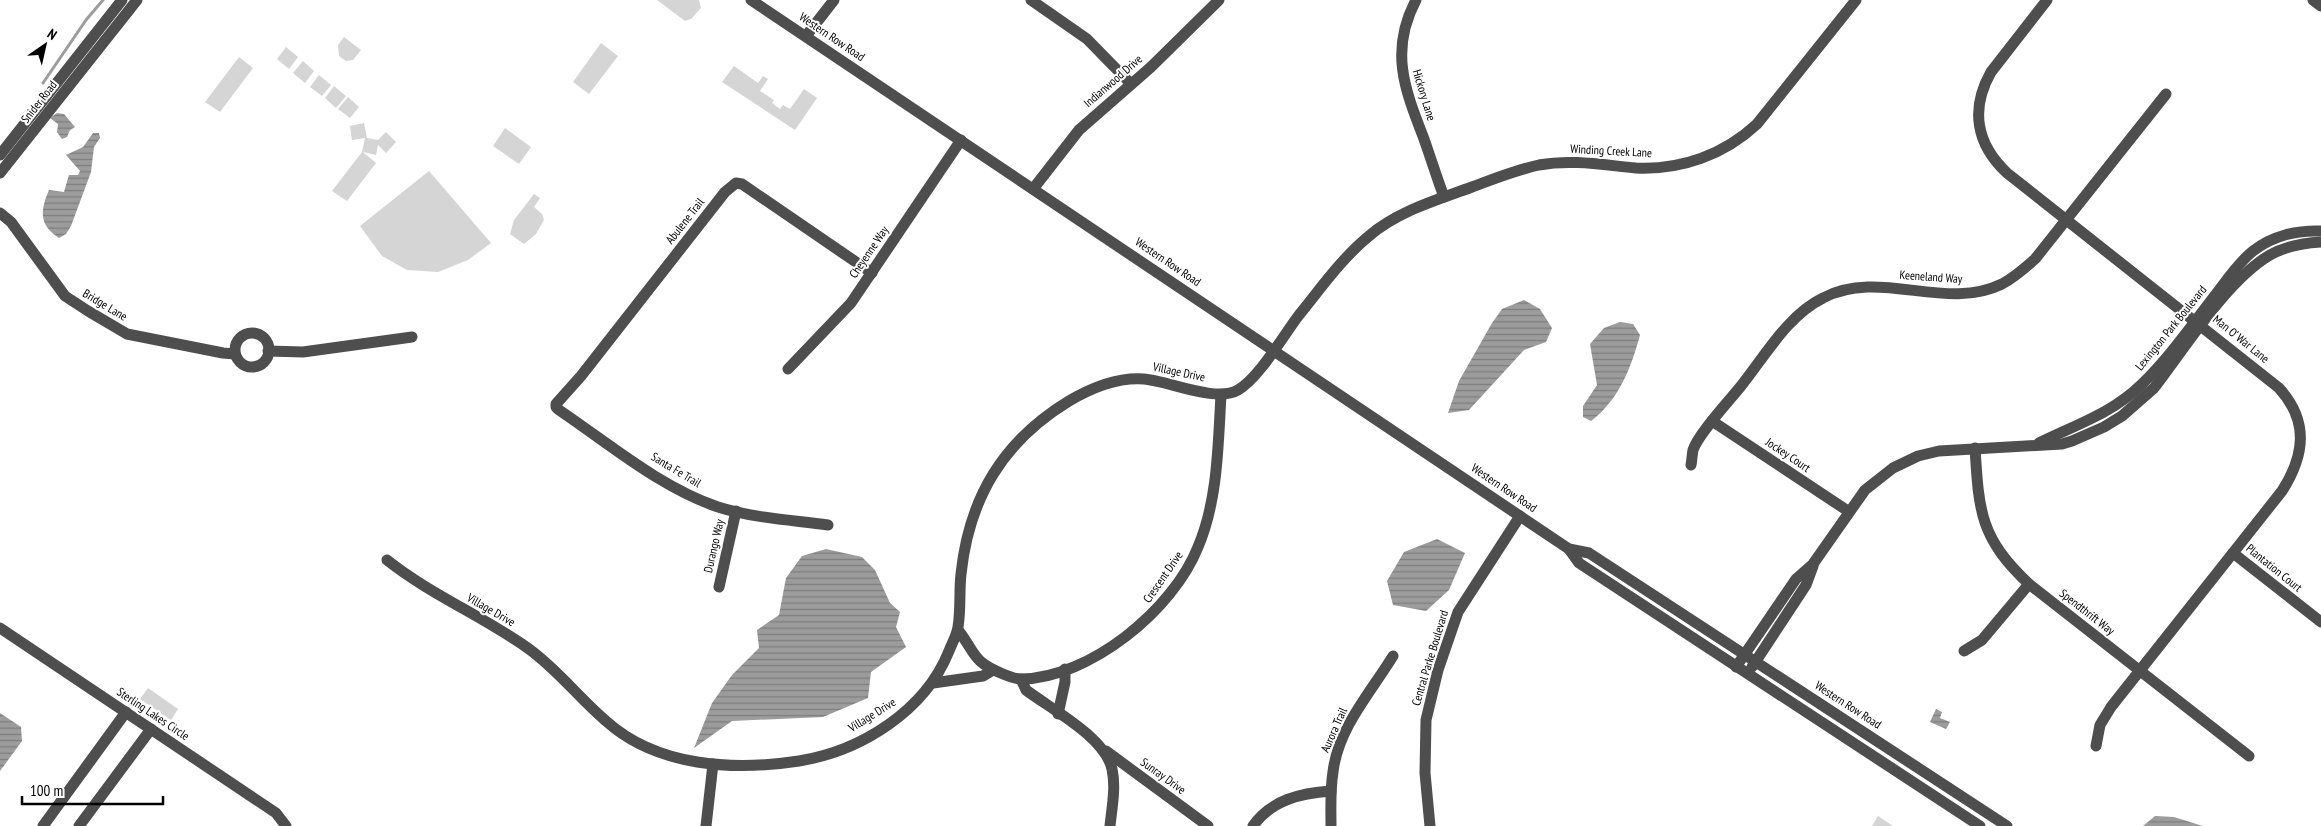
<svg xmlns="http://www.w3.org/2000/svg" width="2321" height="826" viewBox="0 0 2321 826" font-family="'PT Sans Narrow',sans-serif">
	<defs>
		<pattern id="water-rules" width="6" height="5" patternUnits="userSpaceOnUse" patternTransform="scale(1.25)"><rect width="6" height="5" fill="#9c9c9c"/><path d="M0 2.5h6" fill="none" stroke="#7d7d7d"/></pattern>
	</defs>
	<rect width="100%" height="100%" fill="#fff"/>
	<g fill="#d5d5d5">
		<polygon points="657,0 699,0 701,8 691,19 685,21"/>
		<polygon points="344,37 361,50 353,60 346,61 339,56 338,45"/>
		<polygon points="601,43 618,56 589,94 573,82"/>
		<polygon points="286,47 298,57 289,69 277,59"/>
		<polygon points="239,57 253,68 220,112 205,102"/>
		<polygon points="303,61 314,71 305,83 293,73"/>
		<polygon points="734,66 758,83 763,76 768,79 760,91 774,100 772,103 780,109 783,105 790,109 804,89 817,98 795,130 722,82"/>
		<polygon points="319,75 331,85 322,96 310,87"/>
		<polygon points="334,86 346,96 336,108 325,98"/>
		<polygon points="348,97 359,107 350,118 338,109"/>
		<polygon points="364,123 367,138 378,140 386,132 396,142 386,153 378,145 376,155 363,152 376,163 347,201 332,191 362,152 365,138 352,140 350,126"/>
		<polygon points="505,128 531,147 519,164 493,146"/>
		<polygon points="429,171 491,243 468,260 438,272 407,270 382,256 360,226"/>
		<polygon points="534,194 540,198 534,207 542,214 544,220 536,234 524,244 510,234 514,220"/>
		<polygon points="148,688 178,709 171,720 140,699"/>
		<polygon points="1878,816 1893,826 1872,826"/>
	</g>
	<g fill="url(#water-rules)">
		<polygon points="57,113 64,114 75,127 70,130 67,137 62,139 57,132 58,124 50,118"/>
		<path d="M93 133H99L100 138 94 147 91 172 71 226 66 234 59 238C39 225 40 211 49 190L64 192 69 175H78L80 171 66 155 83 147Z"/>
		<polygon points="1524,300 1540,309 1552,328 1546,342 1524,350 1469,410 1448,413 1459,381 1492,323 1502,309"/>
		<path d="M1620 322 1633 324 1640 335C1631 368 1619 400 1591 421L1583 417V406L1597 385 1590 344 1604 328Z"/>
		<polygon points="1437,539 1465,553 1449,590 1426,611 1393,605 1387,581 1404,552"/>
		<polygon points="826,549 862,557 875,570 890,603 900,612 896,627 906,647 871,672 868,698 823,717 732,721 694,748 712,703 732,675 759,648 757,630 779,615 786,578 802,556"/>
		<polygon points="1936,709 1942,712 1940,718 1950,722 1946,729 1930,722"/>
		<polygon points="0,713 21,727 22,741 0,771"/>
		<polygon points="2155,816 2174,817 2203,826 2143,826"/>
	</g>
	<g fill="none" stroke-linecap="round" stroke-linejoin="round">
		<polyline stroke="#9c9c9c" stroke-width="3" points="43,83 86,20 103,0"/>
		<g stroke="#4e4e4e" stroke-width="11">
			<polyline points="751,0 1569,549 1589,553 2007,826"/>
			<polyline points="1031,0 1087,39 1131,84"/>
			<path d="M1416 0C1389 51 1405 90 1424 139 1431 159 1437 178 1444 197"/>
			<path d="M2047 0 1991 72C1970 109 1976 144 2007 173L2279 388C2309 421 2305 455 2282 491L2111 707 2100 725 2096 746"/>
			<polyline points="2313,0 2321,6"/>
			<polyline points="806,36 834,0"/>
			<polyline points="0,155 122,0"/>
			<polyline points="0,173 137,0"/>
			<polyline points="1033,189 1079,130 1151,67 1219,0"/>
			<polyline points="0,213 11,222 65,296 88,311 127,334 223,353 235,354"/>
			<circle cx="252" cy="350" r="17"/>
			<polyline points="268,351 303,352 412,337"/>
			<polyline points="788,369 851,303 961,140"/>
			<polyline points="1712,421 1848,511"/>
			<path d="M2039 443C2075 425 2111 414 2141 385 2169 358 2192 325 2216 294 2227 280 2238 263 2253 251 2272 236 2297 230 2321 231"/>
			<path d="M1975 448C1979 512 1980 538 2029 584L2249 756"/>
			<path d="M1691 465C1692 460 1692 455 1693 450 1698 434 1729 401 1741 386 1765 356 1788 315 1823 298 1880 268 1945 312 2002 284 2015 277 2025 268 2035 259L2166 94"/>
			<path d="M828 525C792 520 753 518 718 507 661 488 608 443 559 410L556 407V404L581 376 725 192 736 183 742 184 872 273"/>
			<polyline points="1569,549 1579,563 1980,826"/>
			<polyline points="2233,553 2321,622"/>
			<path d="M387 560C431 595 483 616 529 649 558 670 579 698 606 721 657 767 734 771 799 761 861 751 925 711 949 651 952 643 957 635 958 627 961 609 959 591 961 574 969 498 1003 441 1069 401 1091 388 1117 377 1144 379 1169 381 1216 403 1238 390 1259 378 1283 336 1299 315 1321 288 1342 258 1369 236 1398 211 1437 200 1472 187 1494 179 1516 170 1539 165 1572 159 1603 165 1636 168 1681 170 1724 155 1757 124L1856 0"/>
			<polyline points="719,587 736,511"/>
			<polyline points="0,628 276,813 286,826"/>
			<path d="M958 630C976 653 971 661 1003 674 1008 676 1016 679 1021 679 1090 678 1173 610 1198 547 1218 500 1218 445 1221 395"/>
			<polyline points="1964,651 1982,640 2029,584"/>
			<path d="M1736 667 1796 579 1813 564 1865 490 1893 468 1918 456 1939 451 2062 444 2072 441 2104 427 2122 416 2154 388C2185 348 2227 280 2270 255 2286 246 2303 243 2321 242"/>
			<polyline points="1752,667 1806,585 1813,566"/>
			<path d="M1021 679 1026 690C1051 709 1105 737 1112 769 1116 787 1112 807 1110 826"/>
			<polyline points="933,683 983,676 993,670"/>
			<polyline points="1058,714 1065,682 1065,669"/>
			<polyline points="1106,751 1208,826"/>
			<polyline points="43,826 126,712"/>
			<polyline points="79,826 151,729"/>
			<polyline points="706,826 713,764"/>
			<path d="M1253 826C1271 800 1301 793 1331 791"/>
			<path d="M1331 826C1331 808 1330 790 1333 772 1338 728 1371 692 1393 656"/>
			<polyline points="1430,826 1425,773 1426,720 1438,670 1458,612 1520,516"/>
		</g>
	</g>
	<g text-anchor="middle" stroke-width="4" stroke-linejoin="round" paint-order="stroke">
		<g font-size="12" fill="#000" stroke="#fff">
			<text transform="translate(832 37) rotate(34)" y="4">Western Row Road</text>
			<text transform="translate(1113 81) rotate(-41)" y="4">Indianwood Drive</text>
			<text transform="translate(1424 95) rotate(73)" y="4">Hickory Lane</text>
			<text transform="translate(39 102) rotate(-52)" y="4">Snider Road</text>
			<text transform="translate(1611 151) rotate(3)" y="4">Winding Creek Lane</text>
			<text transform="translate(685 221) rotate(-52)" y="4">Abulene Trail</text>
			<text transform="translate(869 252) rotate(-56)" y="4">Cheyenne Way</text>
			<text transform="translate(1168 262) rotate(34)" y="4">Western Row Road</text>
			<text transform="translate(1931 277) rotate(4)" y="4">Keeneland Way</text>
			<text transform="translate(105 305) rotate(31)" y="4">Bridge Lane</text>
			<text transform="translate(2171 328) rotate(-51)" y="4">Lexington Park Boulevard</text>
			<text transform="translate(2241 339) rotate(39)" y="4">Man O’ War Lane</text>
			<text transform="translate(1179 372) rotate(12)" y="4">Village Drive</text>
			<text transform="translate(1788 455) rotate(34)" y="4">Jockey Court</text>
			<text transform="translate(676 470) rotate(31)" y="4">Santa Fe Trail</text>
			<text transform="translate(1504 488) rotate(34)" y="4">Western Row Road</text>
			<text transform="translate(714 546) rotate(-77)" y="4">Durango Way</text>
			<text transform="translate(2274 568) rotate(39)" y="4">Plantation Court</text>
			<text transform="translate(1163 577) rotate(-55)" y="4">Crescent Drive</text>
			<text transform="translate(491 610) rotate(30)" y="4">Village Drive</text>
			<text transform="translate(2087 612) rotate(38)" y="4">Spendthrift Way</text>
			<text transform="translate(1430 658) rotate(-73)" y="4">Central Parke Boulevard</text>
			<text transform="translate(1848 705) rotate(33)" y="4">Western Row Road</text>
			<text transform="translate(153 714) rotate(34)" y="4">Sterling Lakes Circle</text>
			<text transform="translate(872 715) rotate(-32)" y="4">Village Drive</text>
			<text transform="translate(1334 730) rotate(-66)" y="4">Aurora Trail</text>
			<text transform="translate(1163 776) rotate(36)" y="4">Sunray Drive</text>
		</g>
	</g>
	<g transform="translate(45 45) rotate(34)" stroke="#ffffff" stroke-width="4" paint-order="stroke">
	<path d="M0-4L9 19L0 12L-9 19Z" fill="#000000"/>
	<text y="-8" font-size="14" font-weight="bold" text-anchor="middle" fill="#000000">N</text>
	</g>
	<path d="M22 796v8h141v-8" fill="none" stroke="#000000" stroke-width="2.5"/>
	<text x="30" y="796" font-size="15" fill="#000000" stroke="#ffffff" stroke-width="4" paint-order="stroke">100 m</text>
</svg>
